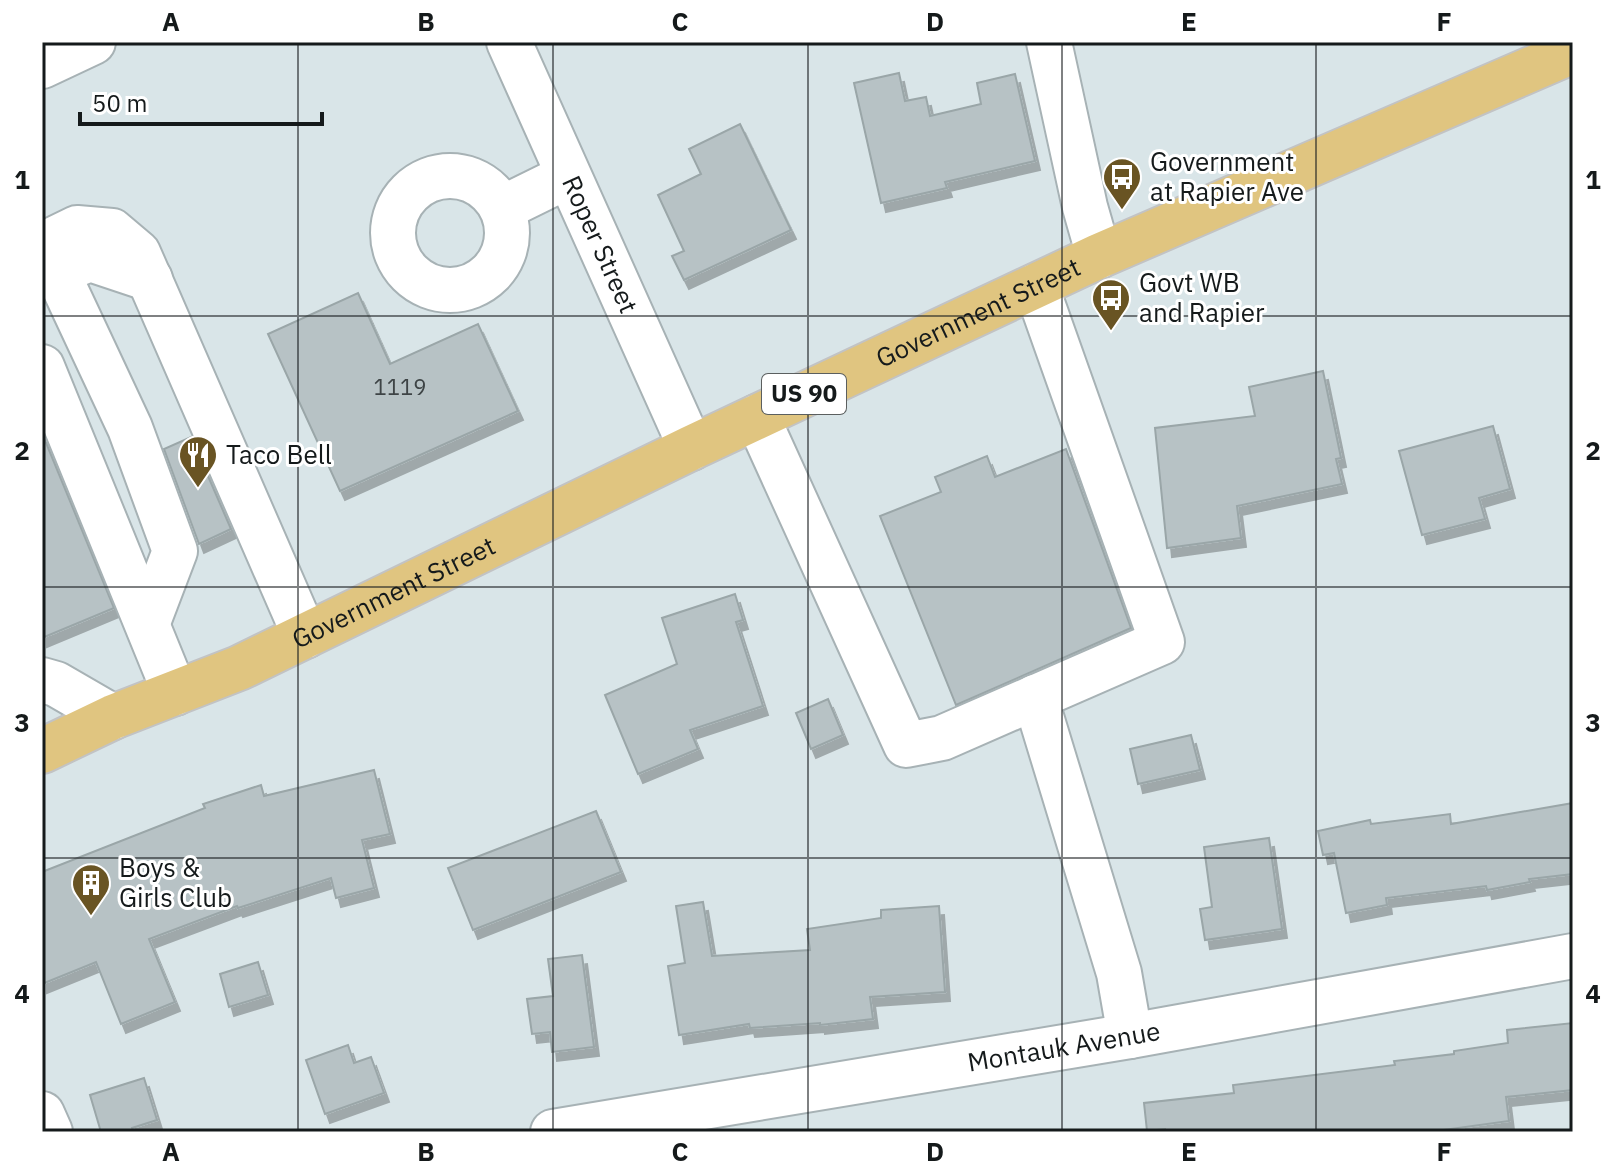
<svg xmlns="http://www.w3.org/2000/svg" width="1615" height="1174" viewBox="0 0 1615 1174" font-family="'IBM Plex Sans',sans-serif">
	<defs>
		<filter id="shadow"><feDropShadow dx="5" dy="9" stdDeviation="0" flood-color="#0004"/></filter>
	</defs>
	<rect width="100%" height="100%" fill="#d9e5e8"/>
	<g fill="#b7c2c5" stroke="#9aa6a8" stroke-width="2" filter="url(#shadow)">
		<polygon points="899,73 905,101 926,97 930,116 981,104 977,83 1015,74 1035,161 945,182 947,188 881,203 854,83"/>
		<polygon points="740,124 791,230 684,280 672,256 684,251 658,195 701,174 689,149"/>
		<polygon points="358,293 390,364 478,324 518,411 340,491 268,334"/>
		<polygon points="1323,371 1341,458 1336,459 1342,484 1237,506 1241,538 1167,548 1155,428 1255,416 1249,387"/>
		<polygon points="1493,426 1510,489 1479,498 1485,519 1422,535 1399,451"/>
		<polygon points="42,433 114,608 42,638"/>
		<polygon points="191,437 231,529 199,544 164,449"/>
		<polygon points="1066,449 1131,628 956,705 880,516 941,492 935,477 987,456 995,477"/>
		<polygon points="735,594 743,620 736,622 763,706 690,730 698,749 638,774 605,695 677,664 662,618"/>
		<polygon points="828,699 843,735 811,749 796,713"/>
		<polygon points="1191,735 1200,770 1138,784 1130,749"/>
		<polygon points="374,770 390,834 362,840 374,888 336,898 331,878 238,908 237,906 149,939 175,1002 121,1024 96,962 42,984 42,872 205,808 203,804 261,785 264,796"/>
		<polygon points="1573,803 1573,874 1529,879 1530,882 1487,890 1486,886 1386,898 1387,905 1346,913 1334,853 1323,855 1318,831 1370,820 1371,824 1450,814 1451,824"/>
		<polygon points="596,811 621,872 473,930 448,868"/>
		<polygon points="1269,838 1282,929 1205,940 1200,909 1212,907 1204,847"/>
		<polygon points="703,902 712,956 810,950 807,929 881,918 881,910 939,906 945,992 870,997 873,1019 820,1025 820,1023 750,1028 749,1024 679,1035 668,966 685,963 676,906"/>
		<polygon points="582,955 594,1047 552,1052 550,1032 532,1034 527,999 553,996 548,959"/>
		<polygon points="258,962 268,995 229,1007 220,974"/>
		<polygon points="1573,1023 1573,1090 1506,1097 1509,1121 1429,1132 1165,1132 1165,1129 1147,1131 1144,1103 1234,1093 1233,1085 1395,1065 1394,1061 1454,1054 1454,1051 1508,1043 1507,1030"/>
		<polygon points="348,1045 354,1063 371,1057 384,1093 325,1114 306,1060"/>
		<polygon points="144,1078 157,1120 132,1128 133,1132 101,1132 90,1095"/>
	</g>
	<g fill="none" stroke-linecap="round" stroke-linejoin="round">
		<defs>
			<g id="minor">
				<path id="s1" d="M509 42 691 448"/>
				<polyline points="1049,42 1085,207 1099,256"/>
				<polyline points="42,66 93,42"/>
				<circle cx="450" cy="233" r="57"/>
				<polyline points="503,208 568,176"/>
				<polyline points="42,245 77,228 112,231 138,253 305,636"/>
				<polyline points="42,367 175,693"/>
				<polyline points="757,417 906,745 942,738 1162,642 1036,286"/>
				<polyline points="148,622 175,551 130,428 57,272 90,259 150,279"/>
				<polyline points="42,680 56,684 113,717"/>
				<polyline points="1035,697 1119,973 1130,1036"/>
				<polyline points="42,1114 50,1132"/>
				<path id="s2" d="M553 1132 1130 1036 1573 956"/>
			</g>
			<g id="major">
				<path id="s3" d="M42 751 113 717 239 668 691 448 1099 256 1573 51"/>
			</g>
		</defs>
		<use href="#minor" stroke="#a7b2b5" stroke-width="48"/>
		<use href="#major" stroke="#c2c3c4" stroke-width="48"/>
		<use href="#minor" stroke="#fff" stroke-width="44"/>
		<use href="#major" stroke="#e0c580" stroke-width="44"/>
	</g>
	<path fill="none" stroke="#151a1b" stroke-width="2" stroke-opacity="0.55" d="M298 42V1132M553 42V1132M808 42V1132M1062 42V1132M1316 42V1132M42 316H1573M42 587H1573M42 858H1573"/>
	<defs>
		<symbol id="bus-pin" viewBox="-11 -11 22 30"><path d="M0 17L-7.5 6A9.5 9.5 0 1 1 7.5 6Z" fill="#695423" stroke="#fff"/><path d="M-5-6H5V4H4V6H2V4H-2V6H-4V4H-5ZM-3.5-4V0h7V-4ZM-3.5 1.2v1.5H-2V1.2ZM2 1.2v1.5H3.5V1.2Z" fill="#fff"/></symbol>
		<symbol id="restaurant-pin" viewBox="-11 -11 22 30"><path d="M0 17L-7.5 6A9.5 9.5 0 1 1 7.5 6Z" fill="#695423" stroke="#fff"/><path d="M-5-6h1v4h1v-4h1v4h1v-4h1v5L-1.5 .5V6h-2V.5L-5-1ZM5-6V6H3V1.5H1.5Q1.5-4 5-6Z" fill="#fff"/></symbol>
		<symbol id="building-pin" viewBox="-11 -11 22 30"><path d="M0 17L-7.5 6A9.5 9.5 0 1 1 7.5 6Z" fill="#695423" stroke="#fff"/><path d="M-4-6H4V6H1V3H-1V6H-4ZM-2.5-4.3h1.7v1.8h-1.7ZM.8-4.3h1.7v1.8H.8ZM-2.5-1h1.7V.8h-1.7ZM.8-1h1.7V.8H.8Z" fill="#fff"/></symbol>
	</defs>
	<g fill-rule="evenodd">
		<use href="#bus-pin" x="1100" y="155" width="44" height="60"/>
		<use href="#bus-pin" x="1089" y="276" width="44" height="60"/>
		<use href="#restaurant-pin" x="176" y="433" width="44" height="60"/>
		<use href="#building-pin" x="69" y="861" width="44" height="60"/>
	</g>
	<g text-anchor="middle" stroke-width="6" stroke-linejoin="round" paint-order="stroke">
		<g font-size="22" fill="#3e4446">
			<text x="400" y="395">1119</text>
		</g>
		<rect fill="#fff" stroke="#5b5f5f" stroke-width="2" x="762" y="374" width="84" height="40" rx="6"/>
		<g font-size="24" font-weight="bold" fill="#151a1b">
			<text x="804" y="402">US 90</text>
		</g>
		<g font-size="26" fill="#151a1b" stroke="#fff" text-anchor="start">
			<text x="1150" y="171">Government<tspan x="1150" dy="30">at Rapier Ave</tspan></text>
			<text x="1139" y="292">Govt WB<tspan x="1139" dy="30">and Rapier</tspan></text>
			<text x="226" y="464">Taco Bell</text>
			<text x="119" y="877">Boys &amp;<tspan x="119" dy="30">Girls Club</tspan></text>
		</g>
		<g font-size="26" fill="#151a1b" stroke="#fff">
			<text dy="9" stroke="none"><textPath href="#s1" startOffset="222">Roper Street</textPath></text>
			<text dy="9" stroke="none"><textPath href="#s3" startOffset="1034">Government Street</textPath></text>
			<text dy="9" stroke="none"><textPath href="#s3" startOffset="386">Government Street</textPath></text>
			<text dy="9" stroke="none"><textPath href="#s2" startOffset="518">Montauk Avenue</textPath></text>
		</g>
	</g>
	<rect width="1615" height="1174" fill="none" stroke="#ffffff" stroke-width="88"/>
	<path d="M80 112v12h242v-12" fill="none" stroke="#151a1b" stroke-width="4"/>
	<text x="92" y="112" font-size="24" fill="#151a1b" stroke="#ffffff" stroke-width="6" paint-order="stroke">50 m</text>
	<rect x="44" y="44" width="1527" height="1086" fill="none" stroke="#151a1b" stroke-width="3"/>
	<g font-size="26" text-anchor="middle" font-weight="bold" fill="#151a1b">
		<text x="171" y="31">A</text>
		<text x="426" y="31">B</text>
		<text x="680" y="31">C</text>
		<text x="935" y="31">D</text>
		<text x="1189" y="31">E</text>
		<text x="1444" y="31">F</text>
		<text x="22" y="189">1</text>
		<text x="1593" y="189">1</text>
		<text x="22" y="460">2</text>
		<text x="1593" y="460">2</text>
		<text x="22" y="732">3</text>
		<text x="1593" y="732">3</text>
		<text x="22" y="1003">4</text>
		<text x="1593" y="1003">4</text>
		<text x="171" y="1161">A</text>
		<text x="426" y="1161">B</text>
		<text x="680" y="1161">C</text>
		<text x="935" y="1161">D</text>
		<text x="1189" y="1161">E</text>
		<text x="1444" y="1161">F</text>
	</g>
</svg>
